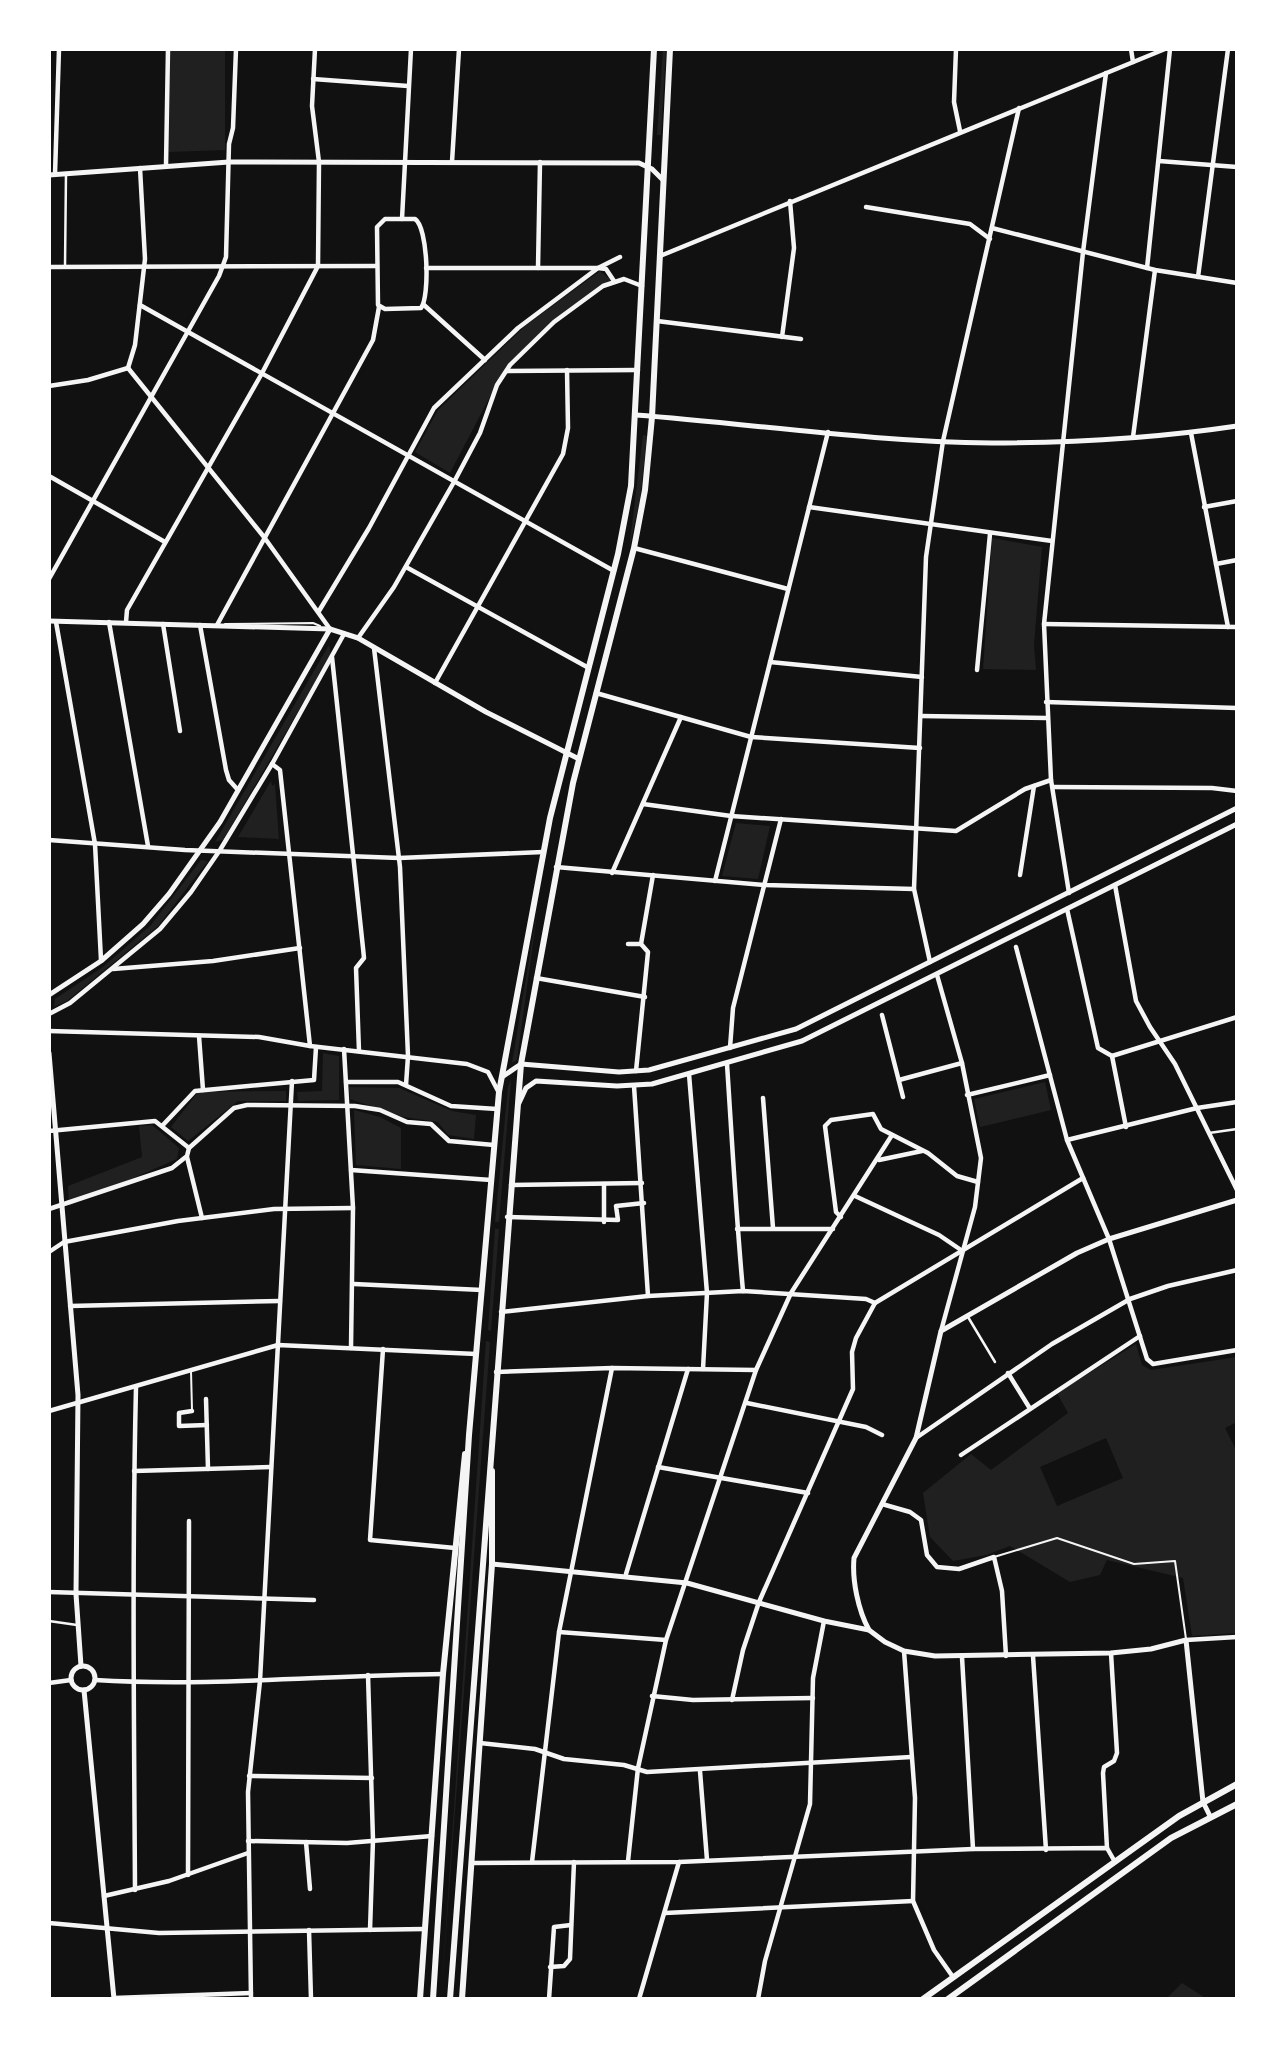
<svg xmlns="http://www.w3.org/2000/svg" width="1286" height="2048" viewBox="0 0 1286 2048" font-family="'PT Sans',sans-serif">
	<rect width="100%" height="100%" fill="#111"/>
	<g fill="#202020" fill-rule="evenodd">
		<polygon points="170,49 225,49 225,150 169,152"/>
		<polygon points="663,49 666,49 661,135 657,135"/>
		<polygon points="600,271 611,280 565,311 506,366 450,473 415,452 438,410 525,326"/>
		<polygon points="643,435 647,436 640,500 629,549"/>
		<polygon points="992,538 1042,547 1034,645 1036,670 983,669"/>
		<polygon points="329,645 331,655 223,840 215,842"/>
		<polygon points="271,781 272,786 275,784 279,839 238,837"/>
		<polygon points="736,823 770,826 758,879 722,876"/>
		<polygon points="201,860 208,861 158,926 67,1001 54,1007 55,999 103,967 151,925"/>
		<polygon points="538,906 517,1060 512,1063"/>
		<polygon points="323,1053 339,1056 339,1100 298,1101 297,1092 322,1091"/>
		<polygon points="511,1080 499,1222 495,1222 508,1087"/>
		<polygon points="1045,1082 1051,1110 980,1127 974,1099"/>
		<polygon points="349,1087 399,1088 452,1111 476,1115 474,1139 448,1135 438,1122 404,1117 350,1099"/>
		<polygon points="286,1091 286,1101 238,1101 188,1141 171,1127 198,1092"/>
		<polygon points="354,1110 380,1117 401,1128 401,1169 356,1165"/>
		<polygon points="152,1125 179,1148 177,1159 69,1206 68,1186 142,1157 139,1126"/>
		<polygon points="495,1229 499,1229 491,1331 488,1330"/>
		<polygon points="486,1341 490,1342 441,1999"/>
		<path d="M1136 1344 1142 1365 1151 1370 1237 1357V1422L1225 1428 1237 1452V1633L1192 1636 1183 1578 1107 1560 1100 1575 1070 1582 1010 1546 986 1555 953 1561 930 1537 923 1493 971 1454 991 1470 1068 1413 1057 1393ZM1106 1438 1123 1478 1057 1506 1040 1467Z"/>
		<polygon points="1182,1983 1207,1999 1166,1999"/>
	</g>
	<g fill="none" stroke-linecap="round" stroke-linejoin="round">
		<g stroke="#f5f5f5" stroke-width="2">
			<polyline points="225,624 313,623 320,626"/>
			<polyline points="191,1371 192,1410"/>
			<polyline points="994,1557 1057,1538 1134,1564 1175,1561 1186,1639"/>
		</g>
		<g stroke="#f5f5f5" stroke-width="2.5">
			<polyline points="65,267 66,173"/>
			<polyline points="1209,1133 1237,1129"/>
			<polyline points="968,1317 995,1362"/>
			<polyline points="49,1621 77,1625"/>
		</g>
		<g stroke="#f5f5f5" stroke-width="4.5">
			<polyline points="956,49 954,102 960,131"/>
			<polyline points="1131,49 1133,62"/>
			<polyline points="313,79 408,86"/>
			<polyline points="1159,161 1237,167"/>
			<polyline points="452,162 459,49"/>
			<polyline points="166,165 168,49"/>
			<polyline points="55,174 59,49"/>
			<polyline points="866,207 970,224 990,239"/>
			<path d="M385 219H415C428 227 430 297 421 308L385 309 378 305 377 227Z"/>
			<polyline points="402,219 411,49"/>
			<polyline points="992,228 1155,270 1237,283"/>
			<polyline points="660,256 1165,49"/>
			<polyline points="49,267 376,266"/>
			<polyline points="426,268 598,268 606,269 614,281"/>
			<polyline points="538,268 540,162"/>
			<polyline points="1147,268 1170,49"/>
			<polyline points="1198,277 1228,49"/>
			<polyline points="140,305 614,571"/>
			<polyline points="424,305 485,360"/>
			<polyline points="657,321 801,339"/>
			<polyline points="782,337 794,248 790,201"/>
			<polyline points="128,368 264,537 330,629"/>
			<polyline points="128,368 135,345 145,259 140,168"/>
			<polyline points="507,371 638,370"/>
			<polyline points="49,386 88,380 128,368"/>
			<polyline points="1191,433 1228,627"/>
			<polyline points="1133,437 1155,270"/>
			<polyline points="49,476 165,542"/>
			<polyline points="809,507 1052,541"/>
			<polyline points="1204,507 1237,501"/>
			<polyline points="634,548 788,589"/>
			<polyline points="1216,564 1237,560"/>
			<polyline points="406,567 587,667"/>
			<polyline points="49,579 219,276 226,257 229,144 233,128 236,49"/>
			<polyline points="319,611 369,528 434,408 518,328 598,268 620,257"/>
			<polyline points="56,622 95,844 101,960"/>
			<polyline points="109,622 148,846"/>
			<polyline points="126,622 127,610 261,375 318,266 319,162 312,106 315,49"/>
			<polyline points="163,624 180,731"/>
			<polyline points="1044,624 1237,627"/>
			<polyline points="200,625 226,770 229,780 238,790"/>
			<polyline points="217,625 373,340 379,307"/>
			<polyline points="358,638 394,587 454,482 480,433 497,385 510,365 554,322 603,286 624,279 642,286"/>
			<polyline points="374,648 400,867 408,1056 406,1085"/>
			<polyline points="332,657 363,948 364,958 356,968 359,1051"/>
			<polyline points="770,662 922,677"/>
			<polyline points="977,670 990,534"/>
			<polyline points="435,683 563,454 568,428 567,370"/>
			<polyline points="596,693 751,737 920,748"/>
			<polyline points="1046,702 1237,708"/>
			<polyline points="921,716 1046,718"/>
			<polyline points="272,764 280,770 310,1046"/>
			<polyline points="1053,787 1212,788 1237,791"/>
			<polyline points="643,804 731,816 956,831 1025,789 1051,780"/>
			<polyline points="49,840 185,850 399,858 543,852"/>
			<polyline points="556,867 765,885 914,889"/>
			<polyline points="612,873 681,717"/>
			<polyline points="1020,875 1034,786"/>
			<polyline points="715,881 828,432"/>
			<polyline points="1115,885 1136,1001 1150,1027 1175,1064 1237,1190"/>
			<polyline points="1069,893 1051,780 1044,624 1083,252 1106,73"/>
			<polyline points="1067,909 1098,1048 1112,1056 1126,1127"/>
			<polyline points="628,944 641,944"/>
			<polyline points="1016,947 1067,1140 1109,1239 1147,1359 1153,1364 1237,1350"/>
			<polyline points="930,962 914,889 926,557 943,441 1019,108"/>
			<polyline points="113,969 213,961 300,948"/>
			<polyline points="937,975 962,1063 981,1158 975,1207 941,1331"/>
			<polyline points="536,978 645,997"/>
			<polyline points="49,1014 70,1003 160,929 191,892 220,850 272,764 344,634"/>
			<polyline points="882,1015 903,1097"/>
			<polyline points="49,1031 259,1037 310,1046 467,1064 488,1072 498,1091"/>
			<polyline points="199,1036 203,1090"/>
			<polyline points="730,1048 733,1008 781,819"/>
			<polyline points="344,1049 353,1208 351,1348"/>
			<polyline points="1112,1056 1237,1017"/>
			<path d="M727 1064C732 1140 736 1215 743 1291"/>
			<polyline points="636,1071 648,952 641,944 653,875"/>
			<polyline points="689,1074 707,1293 703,1369"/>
			<polyline points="899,1080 962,1063"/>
			<polyline points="346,1082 398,1082 451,1106 497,1109"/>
			<polyline points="634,1086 648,1296"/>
			<polyline points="967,1095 1050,1075"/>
			<polyline points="763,1098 773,1228"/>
			<polyline points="162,1126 195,1091 314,1080 316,1047"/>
			<polyline points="49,1131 155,1121 189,1148"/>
			<polyline points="1067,1140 1197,1108 1237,1102"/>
			<polyline points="187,1157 202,1218"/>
			<polyline points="879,1160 922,1151"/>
			<polyline points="351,1170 491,1180"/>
			<polyline points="511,1185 642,1183"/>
			<polyline points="855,1196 939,1235 961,1250"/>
			<polyline points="49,1209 172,1168 187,1156 189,1148 234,1108 247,1105 355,1106 380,1110 407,1122 431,1124 449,1141 494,1145"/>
			<polyline points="507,1217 618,1220 616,1206 644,1203"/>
			<polyline points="841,1217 836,1212 825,1126 831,1120 873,1114 881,1129 928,1153 957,1176 978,1182"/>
			<polyline points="604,1222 604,1184"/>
			<polyline points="737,1229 833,1229"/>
			<polyline points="49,1252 64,1242 178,1221 274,1209 353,1208"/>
			<polyline points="354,1284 482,1290"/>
			<polyline points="70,1306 280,1301"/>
			<polyline points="501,1312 648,1296 743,1291 866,1299 875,1303"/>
			<polyline points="383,1349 370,1540 455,1548"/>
			<polyline points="496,1372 612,1368 756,1370"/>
			<polyline points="1008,1373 1029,1407"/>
			<polyline points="206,1399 208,1469"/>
			<polyline points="747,1403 866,1427 882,1435"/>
			<polyline points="49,1411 278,1345 476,1354"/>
			<polyline points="192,1411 179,1413 179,1426 207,1425"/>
			<polyline points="916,1438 1052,1344 1130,1299 1168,1286 1237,1270"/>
			<polyline points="961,1455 1140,1336"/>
			<polyline points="658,1467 808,1493"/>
			<polyline points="134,1471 271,1467"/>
			<polyline points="882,1504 910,1512 921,1520 927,1555 937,1567 959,1569 994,1557 1002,1591 1006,1656"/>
			<polyline points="626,1574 688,1369"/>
			<polyline points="49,1592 314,1600"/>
			<polyline points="559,1632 666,1640"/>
			<polyline points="1186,1640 1237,1637"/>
			<polyline points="904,1651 915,1798 913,1901 934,1950 953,1977"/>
			<polyline points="1033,1656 1046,1850"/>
			<polyline points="962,1657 973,1849"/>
			<polyline points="368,1675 373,1840 370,1930"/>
			<path d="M95 1680C211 1687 327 1675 443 1674"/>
			<polyline points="49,1683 71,1680"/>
			<polyline points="652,1696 693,1700 813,1698"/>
			<polyline points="732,1700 743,1650 759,1602 853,1389 852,1352 856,1338 875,1303 1083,1178"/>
			<polyline points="480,1743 535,1749 564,1759 624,1765 647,1772 911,1757"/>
			<polyline points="700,1771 707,1860"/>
			<polyline points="249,1776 372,1778"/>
			<polyline points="248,1841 347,1843 432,1836"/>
			<polyline points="306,1842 310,1889"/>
			<polyline points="1107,1848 1103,1773 1104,1767 1114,1761 1117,1753 1111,1653"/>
			<polyline points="628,1861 638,1768 666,1640 756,1370 791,1293 892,1135"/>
			<polyline points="532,1862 559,1632 612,1368"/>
			<polyline points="472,1863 679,1862 973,1849 1107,1848 1115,1862"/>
			<polyline points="188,1875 189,1521"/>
			<path d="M135 1890C134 1722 132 1555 136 1387"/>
			<polyline points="104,1896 169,1881 248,1853"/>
			<polyline points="665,1913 913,1901"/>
			<polyline points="49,1923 159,1933 425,1929"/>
			<polyline points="309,1930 311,1999"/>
			<polyline points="550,1967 564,1966 570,1959 574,1862"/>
			<polyline points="114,1998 251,1993"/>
			<polyline points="251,1999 248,1792 260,1681 292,1081"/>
			<polyline points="549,1999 554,1927 571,1925"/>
			<polyline points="639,1999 679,1862"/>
			<polyline points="758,1999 765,1961 810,1804 813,1678 824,1621"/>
		</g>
		<g stroke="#f5f5f5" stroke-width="5">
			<polyline points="49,175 229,162 639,163 652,169 663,180"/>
			<path d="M636 415C754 424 873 442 992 443 1074 443 1157 438 1237 426"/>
			<polyline points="49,621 330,629 358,638 486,712 579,759"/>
			<polyline points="49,995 101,961 143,924 169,894 220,822 330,629"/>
			<polyline points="49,1053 78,1395 76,1594 81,1666"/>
			<polyline points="492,1564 687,1583 824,1621 869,1630 885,1642 904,1651 935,1656 1111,1653 1151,1649 1186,1640 1203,1802 1210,1816"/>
			<path d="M869 1630C858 1610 852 1580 854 1558L916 1438 941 1331 1077 1253 1109 1239 1237 1200"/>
			<circle cx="83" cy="1678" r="12"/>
			<polyline points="84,1690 114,1999"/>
		</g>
		<g stroke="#f5f5f5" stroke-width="5">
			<polyline points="502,1077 521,1064 619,1072 649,1070 796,1029 1237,808"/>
			<polyline points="519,1103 526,1088 536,1081 617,1086 652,1084 802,1041 1237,824"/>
		</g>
		<g stroke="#f5f5f5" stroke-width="6">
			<polyline points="420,1999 443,1674 465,1454"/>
			<polyline points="433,1999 469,1435 499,1092 550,818 618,554 631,486 654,49"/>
			<polyline points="450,1999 521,1064 573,783 634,548 645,490 652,417 670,49"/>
			<polyline points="462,1999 492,1564 492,1471"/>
			<polyline points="923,1999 1179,1816 1237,1784"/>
			<polyline points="948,1999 1171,1838 1237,1804"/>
		</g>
	</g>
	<rect width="1286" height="2048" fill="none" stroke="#ffffff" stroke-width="102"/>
</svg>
